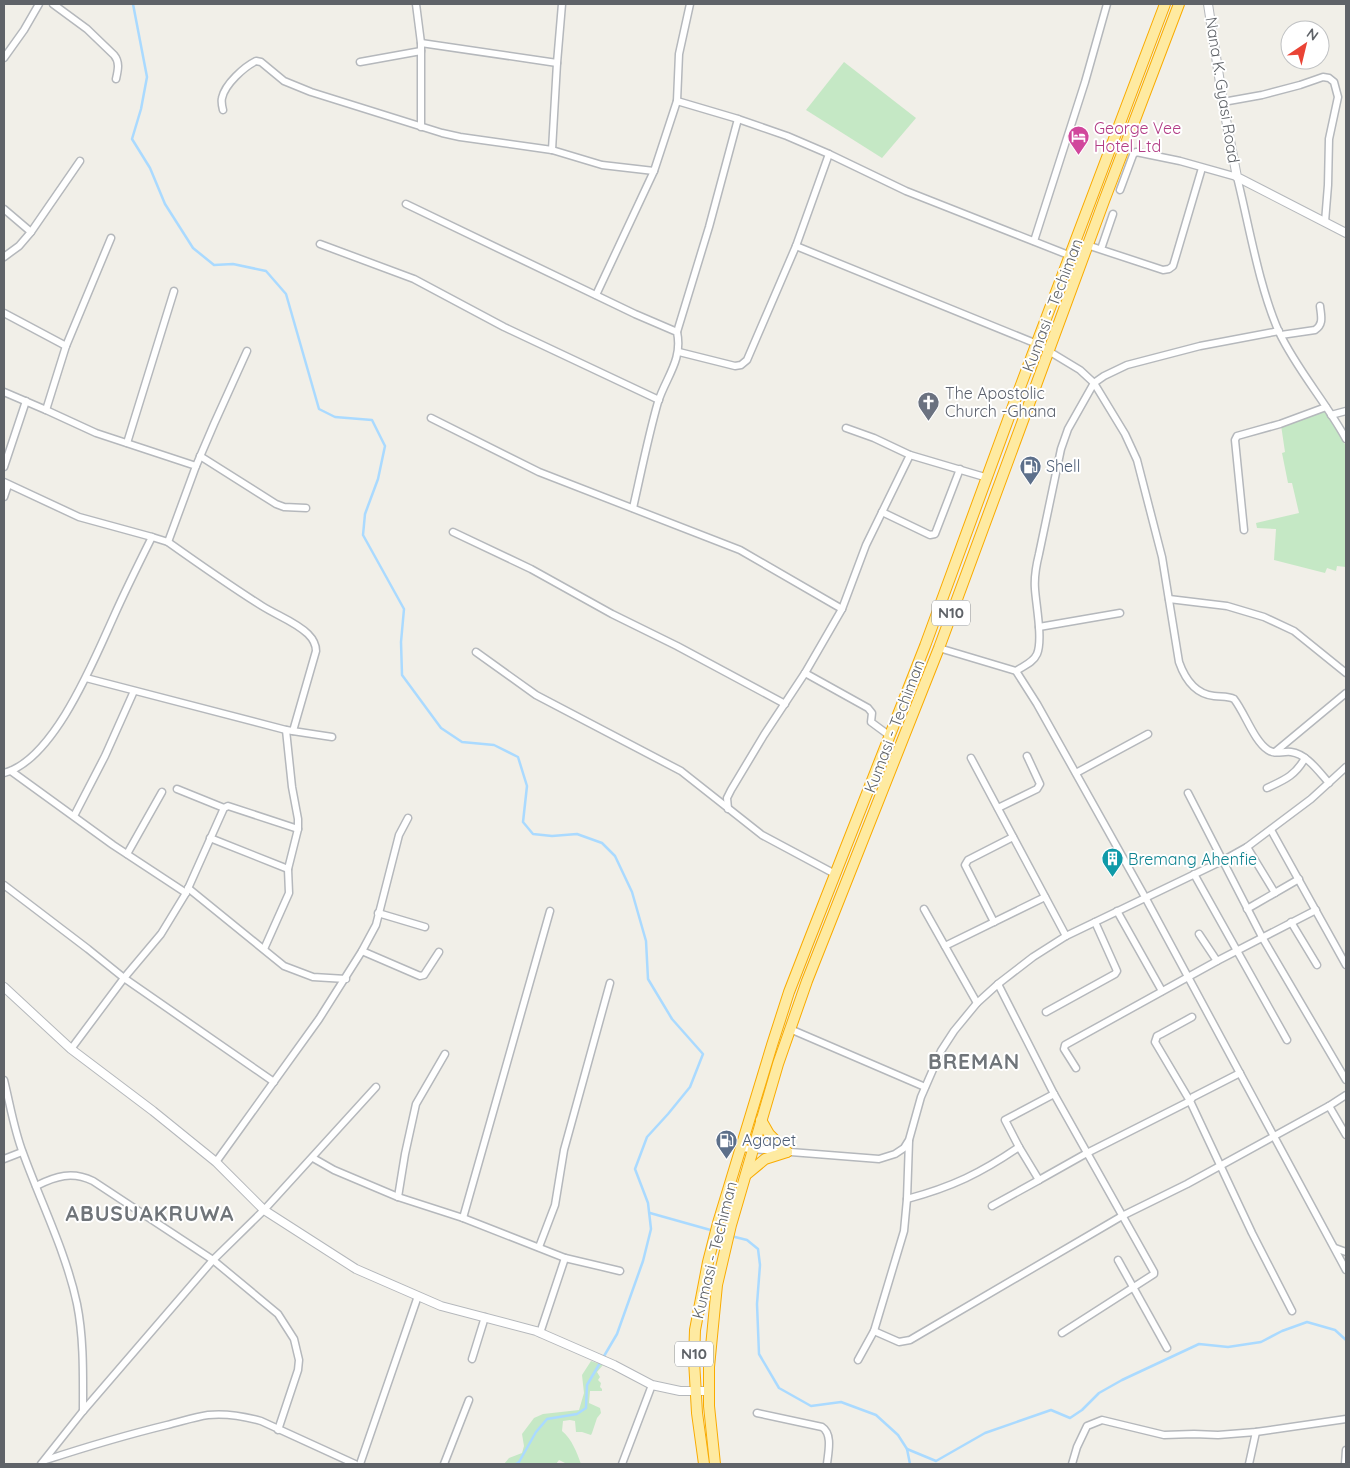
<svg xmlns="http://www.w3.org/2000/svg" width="1350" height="1468" viewBox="0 0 1350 1468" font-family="Quicksand,sans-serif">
	<rect width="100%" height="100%" fill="#f1efe8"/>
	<g fill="#c5e8c5">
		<polygon points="844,62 916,118 882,158 806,110"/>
		<polygon points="1325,411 1346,446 1346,567 1337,566 1336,571 1327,568 1325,573 1274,560 1276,529 1257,528 1256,523 1299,513 1292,483 1288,483 1282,453 1285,452 1281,425"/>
		<path d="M591 1361 603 1365 597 1372 600 1377 598 1380 601 1383 600 1387 602 1389V1391H590L589 1403 600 1408 601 1413 597 1418 592 1433 591 1435 582 1432H576L575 1421 570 1420 563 1421 562 1431C572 1439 577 1453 581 1464H567L559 1460 556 1464H504L509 1458 522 1453 524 1446 522 1434 534 1418 543 1414 579 1410 584 1393 582 1375Z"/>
	</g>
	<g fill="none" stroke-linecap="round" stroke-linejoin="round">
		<g stroke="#aadaff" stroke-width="2.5">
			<polyline points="133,4 147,77 141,109 132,139 150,168 165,204 193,248 214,265 233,264 266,271 286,294 319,409 335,417 372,420 385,446 378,479 365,514 363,535 404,609 401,642 402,675 441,728 462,742 494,745 518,757 527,786 523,822 533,834 552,836 577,834 602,843 615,856 632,892 646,941 648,979 672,1019 703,1054 690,1087 668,1114 647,1137 635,1169 648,1203 651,1229 643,1261 617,1334 587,1385 586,1408 577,1414 547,1419 536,1432 519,1462 516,1464"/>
			<polyline points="650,1213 714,1231"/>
			<polyline points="731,1236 747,1240 758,1249 760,1265 757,1304 759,1354 779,1388 811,1406 841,1402 876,1415 898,1435 907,1449 910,1464"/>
			<polyline points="907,1449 936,1461 985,1433 1051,1410 1070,1418 1082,1410 1099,1393 1122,1380 1199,1344 1228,1347 1261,1342 1282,1331 1307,1322 1335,1330 1346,1340"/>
		</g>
		<defs>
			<g id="minor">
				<path d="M53 4 87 29 114 55C120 62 118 70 116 79"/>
				<polyline points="416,4 421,43 421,127"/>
				<polyline points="421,43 557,63"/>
				<polyline points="4,58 24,30 39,4"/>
				<polyline points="360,62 421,51"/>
				<polyline points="677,101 738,119 787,136 829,154 906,191 1071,256"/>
				<polyline points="1223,102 1262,95 1300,85 1323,77 1329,78 1334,82 1338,97 1329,139 1328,185 1325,222"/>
				<path d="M223 110C222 106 221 102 222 98 225 84 244 67 256 61L261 62 284 81 311 92 442 133 460 137 552 150 602 165 654 171"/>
				<polyline points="552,150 557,63 562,4"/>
				<path d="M1120 190 1133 155 1136 152 1180 161 1237 177C1249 225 1259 287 1279 332 1297 370 1326 402 1346 439"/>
				<path d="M406 204 635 314 677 332C683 360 666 377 658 402 648 437 641 473 633 508"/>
				<polyline points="4,209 31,232 19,246 4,257"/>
				<polyline points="31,232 80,161"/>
				<polyline points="1034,241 1085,82 1107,4"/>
				<polyline points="320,244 414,279 504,327 659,400"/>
				<polyline points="1087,245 1163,270 1169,269 1173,266 1176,256 1202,168"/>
				<path d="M796 246 1037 344 1080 370 1094 383 1125 434 1137 460 1162 557 1179 662C1185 679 1195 694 1214 696 1221 697 1228 696 1234 699 1245 713 1254 741 1268 750 1275 755 1283 751 1291 752 1307 754 1319 772 1329 783"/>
				<polyline points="1101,249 1113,214"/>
				<polyline points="596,295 654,171 677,101 679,54 690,4"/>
				<polyline points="4,313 66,346"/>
				<polyline points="677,332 709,227 738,119"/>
				<path d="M1281 335 1315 330C1324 324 1321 316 1320 306"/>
				<polyline points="679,352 735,366 741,365 747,360 796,246 829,154"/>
				<polyline points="4,392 46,410 66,346 111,238"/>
				<polyline points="1331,415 1346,411"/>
				<polyline points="431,418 539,472 740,550 842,609"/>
				<polyline points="846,428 874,438 910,455"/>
				<polyline points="127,443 174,291"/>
				<polyline points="200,456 276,504 284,507 306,508"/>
				<polyline points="196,466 214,424 247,351"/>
				<polyline points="4,467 26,401"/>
				<polyline points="4,482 79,517 152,537 168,542 196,466 96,433 46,410"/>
				<polyline points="4,497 8,485"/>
				<polyline points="882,512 930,535 935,534 960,469"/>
				<polyline points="1244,530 1235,440 1237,436 1280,424 1326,407"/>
				<polyline points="453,532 531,569 612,614 677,646 785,704"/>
				<path d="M168 542C199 564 230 586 262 606 276 615 296 622 308 634 313 639 316 644 316 651L293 731"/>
				<polyline points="1169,599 1227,606 1264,617 1294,631 1346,673"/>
				<polyline points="1039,627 1120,613"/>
				<polyline points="939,648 1016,671 1037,704 1145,897 1346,1270"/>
				<polyline points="476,652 536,695 681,771 762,835 835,874"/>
				<path d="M1016 671C1023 666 1033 663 1037 654 1043 640 1036 605 1035 589 1034 577 1036 566 1039 554L1061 449 1068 429 1094 383 1104 376 1127 365 1200 346 1279 331"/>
				<polyline points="805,673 868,708 872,713 871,722 890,736"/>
				<polyline points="86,678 286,730 332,737"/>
				<polyline points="1275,752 1346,693"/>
				<polyline points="971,758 1066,936"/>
				<polyline points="11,771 113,845 186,893"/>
				<path d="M4 773C54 760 94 660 114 616 126 589 139 563 152 537"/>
				<polyline points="1076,773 1148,734"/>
				<path d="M1267 788C1284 780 1295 776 1305 758"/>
				<polyline points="177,789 224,808"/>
				<polyline points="1188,793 1262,937 1346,1080"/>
				<polyline points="998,808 1037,789 1040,784 1027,756"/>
				<polyline points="728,809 727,798 731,790 764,735 805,673 842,609 866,545 910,455 988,478"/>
				<polyline points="74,816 105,756 134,691"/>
				<polyline points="1271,830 1346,965"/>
				<polyline points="210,838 288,869"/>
				<polyline points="1247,847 1275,893"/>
				<polyline points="127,854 162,792"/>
				<polyline points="1194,874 1287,1040"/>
				<polyline points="4,885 88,949 124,978 274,1082"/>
				<polyline points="188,888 284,966 313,977 346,979"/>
				<polyline points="924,909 977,1003"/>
				<polyline points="1247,909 1299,879"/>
				<polyline points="1117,911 1162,991"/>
				<polyline points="378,913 425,927"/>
				<polyline points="994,922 965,865 968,860 1013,837"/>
				<polyline points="1291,922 1317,965"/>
				<polyline points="1199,934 1217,961"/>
				<polyline points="945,946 1045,897"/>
				<polyline points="264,949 289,893 288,869 298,829"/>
				<polyline points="362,951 420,976 424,975 439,952"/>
				<polyline points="998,984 1054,1094 1154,1272 1154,1274 1062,1333"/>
				<polyline points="1046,1012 1115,974 1117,971 1095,922"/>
				<polyline points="790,1029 925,1087"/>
				<polyline points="71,1049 124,978 161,934 186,893 224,808 228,806 298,829 298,819 292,787 286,730"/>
				<polyline points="1076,1068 1064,1049 1065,1045 1217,961 1316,910"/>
				<polyline points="1240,1073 1193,1097 1190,1101 1252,1233 1292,1311"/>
				<path d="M4 1080C10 1104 14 1130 23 1153 41 1203 66 1252 77 1304 84 1339 83 1376 83 1411"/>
				<polyline points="1329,1106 1346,1135"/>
				<polyline points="1019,1147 1039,1180 1087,1153 1190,1101 1155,1042 1157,1036 1161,1034 1192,1017"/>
				<polyline points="740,1148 879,1159 895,1154 904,1148 909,1140 921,1097 941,1051 954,1031 977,1003 998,984 1033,957 1066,936 1222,861 1247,847 1311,799 1346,767"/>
				<polyline points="313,1158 334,1170 398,1197 463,1218 565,1258 620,1271"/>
				<polyline points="4,1159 22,1152"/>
				<polyline points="216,1162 319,1019 362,951 376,925 399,835 408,818"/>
				<path d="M36 1186C56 1176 72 1171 93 1181L213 1260 278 1314 294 1339 299 1360 298 1370 278 1430"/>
				<polyline points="398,1197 405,1154 416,1104 445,1054"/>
				<path d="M907 1199C952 1187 981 1173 1019 1147L1005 1120 1054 1094"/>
				<polyline points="992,1206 1039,1180"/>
				<polyline points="463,1218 550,911"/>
				<polyline points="539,1247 555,1205 564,1150 610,983"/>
				<polyline points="1335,1248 1346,1252"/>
				<polyline points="1118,1260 1167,1348"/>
				<polyline points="874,1331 899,1342 910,1340 1122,1216 1187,1184 1329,1106 1346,1095"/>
				<polyline points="540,1333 565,1258"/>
				<polyline points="472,1359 485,1317"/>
				<polyline points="858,1360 874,1331 904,1231 907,1199 909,1141"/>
				<path d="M757 1413 822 1427C833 1434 828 1453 827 1464"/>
				<path d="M46 1460C86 1447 126 1435 167 1425 180 1422 194 1417 208 1415 226 1413 243 1416 261 1421L355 1464"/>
				<polyline points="41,1464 83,1411 213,1260 264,1210 376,1087"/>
				<polyline points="360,1464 418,1296"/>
				<polyline points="444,1464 469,1400"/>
				<polyline points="622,1464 652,1385"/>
				<polyline points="1072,1464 1077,1447 1087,1426 1102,1420 1164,1435 1194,1434 1218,1435 1256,1432 1346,1419"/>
				<polyline points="1249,1464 1256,1432"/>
				<polyline points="1345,1464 1346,1450"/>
			</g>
			<g id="tertiary">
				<polyline points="1208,4 1224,109 1237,177 1346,233"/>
				<polyline points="4,987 71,1049 153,1111 216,1162 264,1210 356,1269 441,1306 536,1331 614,1365 652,1385 680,1391 709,1391"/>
			</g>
			<g id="trunk">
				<polyline points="761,1120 769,1134 787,1152"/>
				<polyline points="747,1174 765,1159 787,1152"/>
				<polyline points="704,1464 697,1413 694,1360 695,1330 708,1262 718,1223 772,1045 789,992 810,938 925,646 1016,398 1165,4"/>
				<polyline points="715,1464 709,1406 709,1367 717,1285 731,1225 778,1064 807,981 939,648 1104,201 1179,4"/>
			</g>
		</defs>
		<use href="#minor" stroke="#b5b8bc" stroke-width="9"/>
		<use href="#tertiary" stroke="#b5b8bc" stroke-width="10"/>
		<use href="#trunk" stroke="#f9ab00" stroke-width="12"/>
		<use href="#minor" stroke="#fff" stroke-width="6"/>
		<use href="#tertiary" stroke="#fff" stroke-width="8"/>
		<use href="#trunk" stroke="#feeaa1" stroke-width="10"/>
	</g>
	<defs>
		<symbol id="hotel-pin" viewBox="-11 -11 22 30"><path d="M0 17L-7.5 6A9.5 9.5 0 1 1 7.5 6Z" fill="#d1479c" stroke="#fff"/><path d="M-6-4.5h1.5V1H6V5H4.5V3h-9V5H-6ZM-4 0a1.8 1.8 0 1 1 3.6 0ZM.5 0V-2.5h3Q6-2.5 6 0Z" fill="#fff"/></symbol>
		<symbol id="church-pin" viewBox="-11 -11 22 30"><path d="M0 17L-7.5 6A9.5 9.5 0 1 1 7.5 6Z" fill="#6b7280" stroke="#fff"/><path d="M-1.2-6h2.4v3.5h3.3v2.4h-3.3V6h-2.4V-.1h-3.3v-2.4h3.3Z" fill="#fff"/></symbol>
		<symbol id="fuel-pin" viewBox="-11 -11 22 30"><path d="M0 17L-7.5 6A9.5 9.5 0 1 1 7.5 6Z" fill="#5c6f8a" stroke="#fff"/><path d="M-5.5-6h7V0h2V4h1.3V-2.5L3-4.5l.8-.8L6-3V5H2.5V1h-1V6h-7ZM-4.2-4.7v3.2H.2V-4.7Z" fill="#fff"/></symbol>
		<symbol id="building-pin" viewBox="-11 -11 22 30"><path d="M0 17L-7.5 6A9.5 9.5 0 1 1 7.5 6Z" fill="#0f9aa8" stroke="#fff"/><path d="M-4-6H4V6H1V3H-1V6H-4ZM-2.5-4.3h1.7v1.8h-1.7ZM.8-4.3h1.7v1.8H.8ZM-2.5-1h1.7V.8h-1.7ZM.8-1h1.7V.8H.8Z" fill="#fff"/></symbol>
	</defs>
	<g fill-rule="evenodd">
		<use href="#hotel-pin" x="1066" y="124" width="25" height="34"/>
		<use href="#church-pin" x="916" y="390" width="25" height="34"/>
		<use href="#fuel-pin" x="1018" y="454" width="25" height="34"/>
		<use href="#building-pin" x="1100" y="846" width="25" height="34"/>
		<use href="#fuel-pin" x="714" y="1128" width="25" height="34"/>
	</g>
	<g text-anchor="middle" stroke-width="4" stroke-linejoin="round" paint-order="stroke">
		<g fill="#fff" stroke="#8f9295" stroke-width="1">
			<rect x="932" y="600.5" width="38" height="25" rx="4"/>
			<rect x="675" y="1341.5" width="38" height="25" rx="4"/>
		</g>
		<g font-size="15" font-weight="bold" fill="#5f6368">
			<text x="951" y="618">N10</text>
			<text x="694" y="1359">N10</text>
		</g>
		<g font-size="16" fill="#5f6368" stroke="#fff">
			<text transform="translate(1223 90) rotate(81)" y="6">Nana K. Gyasi Road</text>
			<text transform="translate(1052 305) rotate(-69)" y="6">Kumasi - Techiman</text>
			<text transform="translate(894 726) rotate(-69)" y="6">Kumasi - Techiman</text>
			<text transform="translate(714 1250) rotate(-76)" y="6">Kumasi - Techiman</text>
		</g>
		<g font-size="16" fill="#b23c85" stroke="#fff" text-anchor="start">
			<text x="1094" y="134">George Vee<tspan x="1094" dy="18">Hotel Ltd</tspan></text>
		</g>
		<g font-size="16" fill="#5b616d" stroke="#fff" text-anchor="start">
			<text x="945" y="399">The Apostolic<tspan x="945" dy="18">Church -Ghana</tspan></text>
		</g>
		<g font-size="16" fill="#4e5e75" stroke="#fff" text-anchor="start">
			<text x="1046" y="472">Shell</text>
			<text x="742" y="1146">Agapet</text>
		</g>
		<g font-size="16" fill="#0d838f" stroke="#fff" text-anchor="start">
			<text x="1128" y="865">Bremang Ahenfie</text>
		</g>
		<g font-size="21" font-weight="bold" letter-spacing="1" fill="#70757a" stroke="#fff">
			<text x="974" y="1069">BREMAN</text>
			<text x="150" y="1221">ABUSUAKRUWA</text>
		</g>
	</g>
	<rect width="1350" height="1468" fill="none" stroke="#5f6368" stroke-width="10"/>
	<g transform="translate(1305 45) rotate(35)"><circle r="24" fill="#ffffff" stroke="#bfc1c3"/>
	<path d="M0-4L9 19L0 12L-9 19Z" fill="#ea4335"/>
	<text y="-8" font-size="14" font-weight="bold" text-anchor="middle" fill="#5f6368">N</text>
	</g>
</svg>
